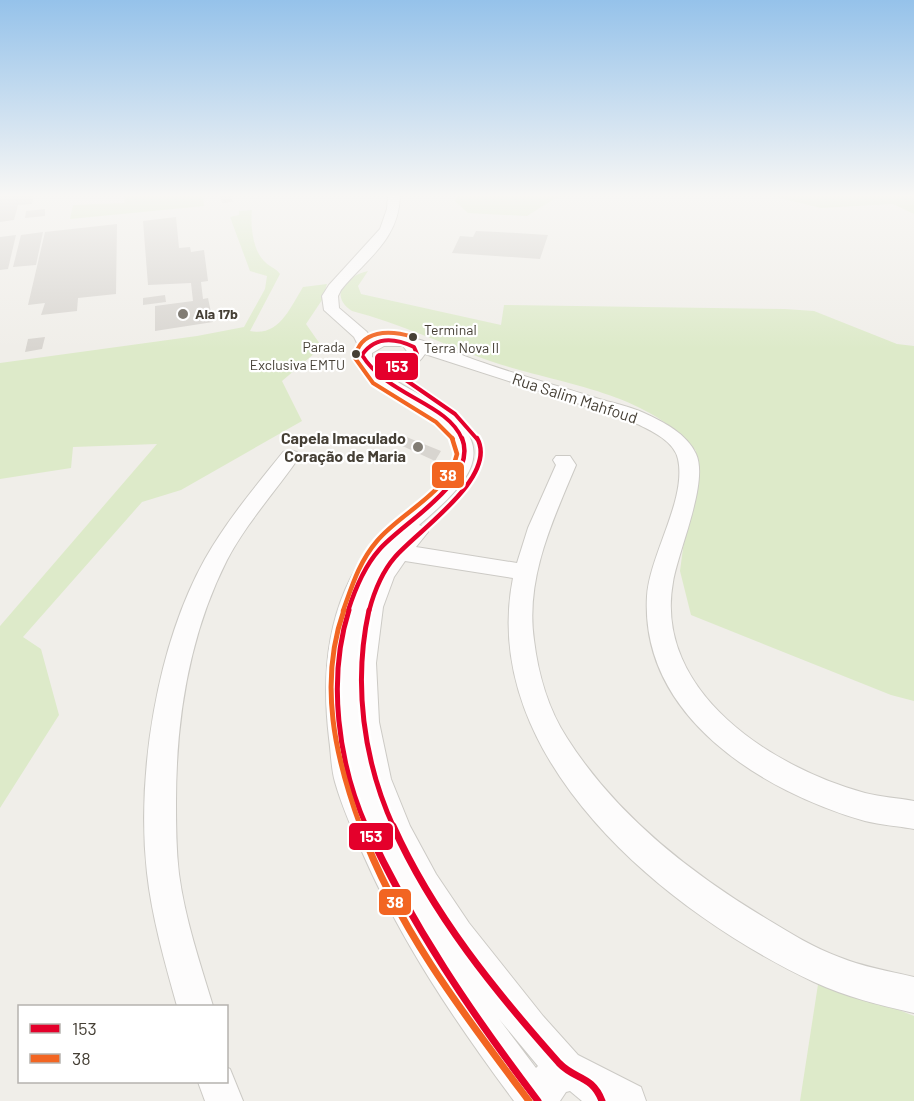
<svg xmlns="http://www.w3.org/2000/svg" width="914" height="1101" viewBox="0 0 914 1101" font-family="Barlow,sans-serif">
	<rect width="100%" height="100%" fill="#f0eee9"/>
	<g fill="#ddeac9">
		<polygon points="125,195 203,195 204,206 70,219 73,205 124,203"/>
		<polygon points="458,195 571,195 554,199 527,216 468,213 455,201"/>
		<polygon points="767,195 914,195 914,214 893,204 821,208"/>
		<path d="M252 210C250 226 253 251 265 262 270 267 276 268 280 274L250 331C279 337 290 308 303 287L327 284 322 300 306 324 322 347 282 381 302 421 181 490 142 502 23 637 41 649 59 715 0 808V626L157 444 73 447 71 468 0 479V363L197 336 244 327 265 289 267 276 250 271 230 217 239 215V211Z"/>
		<path d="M368 271 358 286 361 294 501 325 504 305 785 309 814 311 897 344 914 346V701L891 695 691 615 680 571 696 451C646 390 560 385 490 361 444 345 400 323 352 311 328 295 346 276 368 271Z"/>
		<polygon points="819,978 914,1016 914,1101 800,1101"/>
	</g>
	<g fill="#d8d5d0">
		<polygon points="0,195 34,195 32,204 18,205 14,220 0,222"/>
		<polygon points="220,195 231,195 233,202 222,203"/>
		<polygon points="45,209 45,216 25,218 26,211"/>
		<polygon points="176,217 179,248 190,247 191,252 204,250 208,281 201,282 203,299 208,298 213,322 155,331 155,306 193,301 191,283 148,285 143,221"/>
		<polygon points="117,224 116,294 78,298 77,311 41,315 45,303 28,305 45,232"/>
		<polygon points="476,231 498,232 548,235 540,259 452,253 460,236 473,237"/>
		<polygon points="43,232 36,265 13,267 21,235"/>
		<polygon points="16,235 8,269 0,270 0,237"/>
		<polygon points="165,295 166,302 143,305 143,298"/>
		<polygon points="45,337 42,349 25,352 28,339"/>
		<polygon points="404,436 441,451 435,461 396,443"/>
	</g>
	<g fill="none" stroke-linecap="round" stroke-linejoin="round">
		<defs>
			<g id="minor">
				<path d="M388 195H400C399 240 367 258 341 290L338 296 339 308 367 332 371 340C381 334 396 335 407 337 433 341 459 355 484 363 521 376 559 386 596 398 612 403 629 406 644 413 664 422 687 434 696 454 709 482 678 551 673 582 653 692 773 768 865 793 881 797 898 798 914 801V829C898 826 881 825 865 821 763 792 640 717 647 596 650 554 687 499 678 459 674 439 645 428 629 420L425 354C415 369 401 374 384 373 400 385 419 393 436 404 506 449 465 485 419 525L425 527 428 532 416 547 517 563 528 528 556 465 553 460 556 456H570L576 465C553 520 525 578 534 640 538 673 548 709 567 738 616 815 690 873 767 919 790 933 814 948 839 957 863 967 889 971 914 977V1013C880 1005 846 997 814 982 669 914 477 760 513 578L405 561 394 577 383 607 376 663 379 722 391 779 410 826 436 874 469 923 543 1016 578 1055 641 1087 646 1101H582L570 1091 566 1092 560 1101H514C456 1023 402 943 363 854 353 831 342 807 335 782 331 768 331 752 329 738 321 670 328 604 369 548 389 519 459 485 455 448 451 405 360 399 355 351L359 347 354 337 324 310 322 296 329 285 380 229 387 209ZM384 346H403L409 354C398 364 385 366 372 357V353ZM499 1019 538 1066 536 1068Z"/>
				<path d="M290 450 297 452 300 456C276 491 247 522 227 560 189 635 176 719 176 802 176 826 176 850 179 874 185 919 200 963 213 1006H177C165 963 152 918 147 873 136 775 157 645 205 559 227 520 256 486 283 452Z"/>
				<polygon points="226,1067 230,1069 243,1101 205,1101 198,1082 226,1082"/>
			</g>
		</defs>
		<use href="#minor" stroke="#cccac5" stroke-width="2"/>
		<use href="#minor" fill="#fdfcfc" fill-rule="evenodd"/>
		<defs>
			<path id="bus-1-far3" d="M462 439C448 403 387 396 362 355 375 336 395 338 414 347L417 354 410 362 395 367 400 376 455 414 477 439"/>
			<g id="bus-1-far2">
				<path d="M348 611C355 589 364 567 379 550 404 521 479 482 462 438"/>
				<path d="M369 611C374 592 382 572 395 557 417 531 499 477 477 438"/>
			</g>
			<g id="bus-1-far1">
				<path d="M349 610C327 679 338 763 367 828"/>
				<path d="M369 610C353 683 363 760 394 828"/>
			</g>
			<g id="bus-1">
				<path d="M366 826C412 926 472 1014 538 1101"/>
				<path d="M393 826C433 915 495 991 559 1063 575 1080 592 1075 602 1101"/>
			</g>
			<path id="bus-2-far3" d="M413 337C390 330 360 329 355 358L373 383 436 422 453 439"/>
			<path id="bus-2-far2" d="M343 611C352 586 359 562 377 541 401 512 449 493 457 454L452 438"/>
			<path id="bus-2-far1" d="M344 610C318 683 335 757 361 828"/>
			<path id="bus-2" d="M360 826C397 928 465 1016 529 1101"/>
		</defs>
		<use href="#bus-1-far3" stroke="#fff" stroke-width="8"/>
		<use href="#bus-1-far2" stroke="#fff" stroke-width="9"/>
		<use href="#bus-1-far1" stroke="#fff" stroke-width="10"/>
		<use href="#bus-1" stroke="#fff" stroke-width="11"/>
		<use href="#bus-2-far3" stroke="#fff" stroke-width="8"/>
		<use href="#bus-2-far2" stroke="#fff" stroke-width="9"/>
		<use href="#bus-2-far1" stroke="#fff" stroke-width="10"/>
		<use href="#bus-2" stroke="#fff" stroke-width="11"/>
		<use href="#bus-1-far3" stroke="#e4002b" stroke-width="4"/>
		<use href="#bus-1-far2" stroke="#e4002b" stroke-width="4.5"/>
		<use href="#bus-1-far1" stroke="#e4002b" stroke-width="5"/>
		<use href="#bus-1" stroke="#e4002b" stroke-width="7"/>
		<use href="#bus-2-far3" stroke="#f26522" stroke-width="4"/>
		<use href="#bus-2-far2" stroke="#f26522" stroke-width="4.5"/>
		<use href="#bus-2-far1" stroke="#f26522" stroke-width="5"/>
		<use href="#bus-2" stroke="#f26522" stroke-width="7"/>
	</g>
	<linearGradient id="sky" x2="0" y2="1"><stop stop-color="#95c2ea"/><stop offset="0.56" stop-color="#f8f7f5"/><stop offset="1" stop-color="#f8f7f5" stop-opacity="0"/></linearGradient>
	<rect width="914" height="349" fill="url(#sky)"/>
	<g fill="#817c74" stroke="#fff" stroke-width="2">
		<circle cx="183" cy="314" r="6"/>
		<circle cx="418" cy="447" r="6"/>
	</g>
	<g fill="#453f35" stroke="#fff" stroke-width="2">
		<circle cx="413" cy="337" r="5"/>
		<circle cx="356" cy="354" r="5"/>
	</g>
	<g text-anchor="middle" stroke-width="4.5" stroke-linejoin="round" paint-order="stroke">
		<g font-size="14" font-weight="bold" fill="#453f35" stroke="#fff" text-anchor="start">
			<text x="195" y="319">Ala 17b</text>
		</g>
		<g font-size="14" fill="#453f35" stroke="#fff" text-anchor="start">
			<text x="424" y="335">Terminal<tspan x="424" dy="18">Terra Nova II</tspan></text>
			<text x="345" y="352" text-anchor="end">Parada<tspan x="345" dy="18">Exclusiva EMTU</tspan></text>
		</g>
		<g font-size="16" fill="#453f35" stroke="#fff">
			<text transform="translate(575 398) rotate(18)" y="6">Rua Salim Mahfoud</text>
		</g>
		<g font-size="16" font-weight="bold" fill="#453f35" stroke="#fff" text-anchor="end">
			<text x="406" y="444">Capela Imaculado<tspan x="406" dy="18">Coração de Maria</tspan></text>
		</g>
	</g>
	<g stroke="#fff" stroke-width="2">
		<rect x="374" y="352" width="45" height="29" rx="6" fill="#e4002b"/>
		<rect x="431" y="461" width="34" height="28" rx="6" fill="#f26522"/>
		<rect x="348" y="822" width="46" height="29" rx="6" fill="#e4002b"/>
		<rect x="378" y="888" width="34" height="28" rx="6" fill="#f26522"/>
	</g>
	<g font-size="16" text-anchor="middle" font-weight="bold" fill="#fff">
		<text x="397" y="372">153</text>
		<text x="448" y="481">38</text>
		<text x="371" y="842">153</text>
		<text x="395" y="908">38</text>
	</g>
	<rect x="18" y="1005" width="210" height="78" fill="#ffffff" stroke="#b5b2ae" stroke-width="1.5"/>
	<rect x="30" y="1024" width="30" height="9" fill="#e4002b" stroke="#b5b2ae" stroke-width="1.5"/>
	<text x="72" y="1035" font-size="18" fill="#453f35">153</text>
	<rect x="30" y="1054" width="30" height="9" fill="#f26522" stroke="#b5b2ae" stroke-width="1.5"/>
	<text x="72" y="1065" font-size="18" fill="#453f35">38</text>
</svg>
